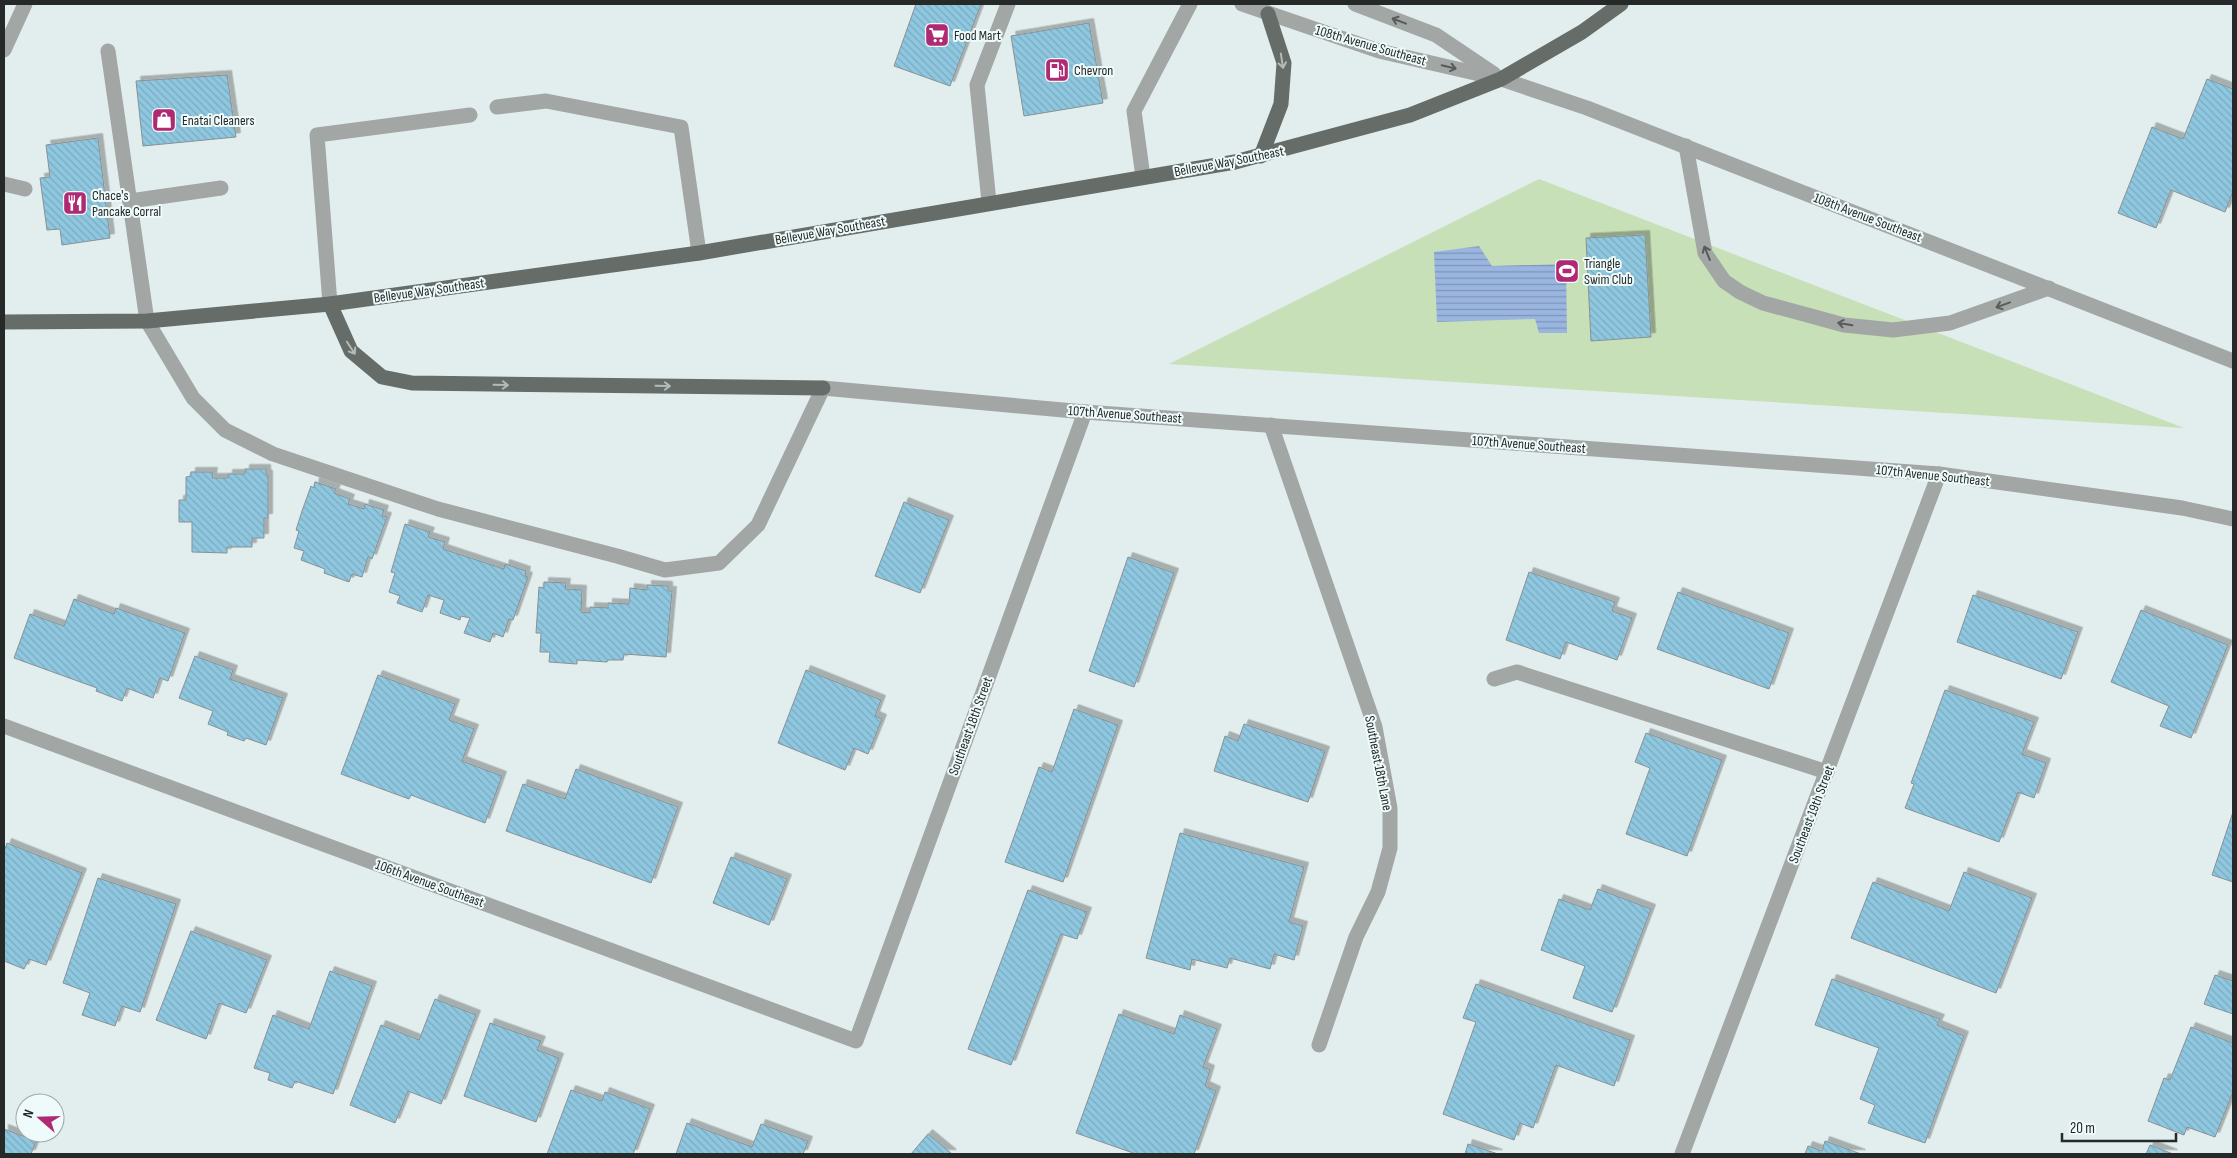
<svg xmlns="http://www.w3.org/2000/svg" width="2237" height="1158" viewBox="0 0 2237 1158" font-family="'Sofia Sans Condensed',sans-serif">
	<defs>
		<pattern id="water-rules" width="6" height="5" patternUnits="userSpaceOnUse" patternTransform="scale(1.25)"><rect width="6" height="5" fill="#9ab6e0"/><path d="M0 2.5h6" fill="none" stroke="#7d94b6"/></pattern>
		<pattern id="building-back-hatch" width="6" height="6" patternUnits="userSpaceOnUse" patternTransform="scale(1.25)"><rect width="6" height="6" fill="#8ec7df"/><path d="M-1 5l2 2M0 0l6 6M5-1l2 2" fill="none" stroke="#7aabbf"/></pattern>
		<filter id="shadow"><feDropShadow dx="4.5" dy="-4.5" stdDeviation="0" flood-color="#0004"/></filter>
	</defs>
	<rect width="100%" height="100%" fill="#e2eded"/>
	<polygon fill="#c7e0b7" points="1539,179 2184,428 1169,364"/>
	<polygon fill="url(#water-rules)" points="1479,246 1492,266 1566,264 1567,333 1539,333 1535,319 1437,322 1434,252"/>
	<g fill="url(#building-back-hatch)" stroke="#889195" filter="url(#shadow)">
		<polygon points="916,4 981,4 950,86 894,66"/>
		<polygon points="1089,23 1103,103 1024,116 1011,36"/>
		<polygon points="227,75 236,137 143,146 136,81"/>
		<polygon points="2207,79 2233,89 2233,191 2225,212 2171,190 2156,228 2118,213 2152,127 2183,139"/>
		<polygon points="98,138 110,238 62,245 60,229 47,230 40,178 50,177 46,145"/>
		<polygon points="1645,235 1651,337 1591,341 1586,238"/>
		<polygon points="245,469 266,469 266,474 268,475 268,518 264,518 264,538 252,538 252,547 227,547 227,553 192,552 192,522 179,522 179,500 186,500 186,477 191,476 191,472 213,472 212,478 228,478 228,474 245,474"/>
		<polygon points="315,482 336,489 334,493 350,499 348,504 364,509 365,504 384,510 382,516 387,517 372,559 368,557 362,577 352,574 349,582 324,573 325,569 301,560 304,551 294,548 299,531 296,530 302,511 311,486 314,488"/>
		<polygon points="904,502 949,520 920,593 875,576"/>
		<polygon points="405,524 430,532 428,537 445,542 443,549 504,569 505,564 526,571 525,576 528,577 513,620 509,619 503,637 493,633 490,642 464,633 470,618 461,616 460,620 440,613 444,600 428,595 422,612 397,603 400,596 389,592 395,573 391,572"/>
		<polygon points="1128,557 1174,573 1134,687 1089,671"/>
		<polygon points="1529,572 1615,602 1612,611 1632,618 1617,660 1566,642 1560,659 1506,640"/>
		<polygon points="544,582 566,583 565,589 582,590 581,612 590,613 590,607 608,608 608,603 629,604 630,588 647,590 647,585 668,586 668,591 672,591 666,657 624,654 623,660 608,660 607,662 577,660 577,664 549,662 550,652 540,652 541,633 536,633 539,587 544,588"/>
		<polygon points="1678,592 1789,633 1769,689 1657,649"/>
		<polygon points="1973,595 2078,632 2061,679 1957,642"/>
		<polygon points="74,599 114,614 116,608 185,633 168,681 160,678 153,698 127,688 122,701 96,691 97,688 14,658 30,614 64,626"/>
		<polygon points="2141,610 2228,645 2191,738 2160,726 2169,706 2111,682"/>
		<polygon points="195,656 233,670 230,679 283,698 266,745 246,738 244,741 227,735 228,732 208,724 213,711 179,698"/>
		<polygon points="806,670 881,700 875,716 882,719 868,754 854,748 845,770 778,743"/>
		<polygon points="378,675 455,704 449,720 474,729 462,761 502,776 485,823 411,795 409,799 341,774"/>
		<polygon points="1945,690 2034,722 2022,754 2046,763 2034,798 2018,792 1999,842 1905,808 1914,784 1911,783"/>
		<polygon points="1074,709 1118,725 1063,882 1005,862 1039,767 1052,772"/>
		<polygon points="1244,724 1325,751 1308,802 1214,771 1225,736 1238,741"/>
		<polygon points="1646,733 1722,760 1687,856 1626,834 1650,768 1635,762"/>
		<polygon points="576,769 678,807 651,883 506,831 523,784 565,799"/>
		<polygon points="2233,812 2233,882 2212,875"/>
		<polygon points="1180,833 1304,867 1289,922 1303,926 1294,960 1274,954 1270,969 1230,958 1227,968 1192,959 1190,970 1146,958"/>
		<polygon points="7,843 82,873 46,965 29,959 24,969 4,961 4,852"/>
		<polygon points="731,857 787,879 769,925 713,903"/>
		<polygon points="1964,872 2032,898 1996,993 1851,938 1873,882 1949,911"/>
		<polygon points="98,878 176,904 140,1012 122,1006 115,1026 82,1015 90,993 63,983"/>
		<polygon points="1598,889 1651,909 1612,1012 1573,998 1585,966 1541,950 1559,899 1590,910"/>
		<polygon points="1028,890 1087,912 1077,939 1061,934 1011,1065 968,1049"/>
		<polygon points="191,931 267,960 246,1013 219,1003 206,1039 156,1020"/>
		<polygon points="330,971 372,986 333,1094 295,1081 292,1088 268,1080 270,1073 254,1068 273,1015 309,1029"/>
		<polygon points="2215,975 2233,981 2233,1014 2204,1004"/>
		<polygon points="1832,979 1940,1019 1937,1025 1964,1036 1925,1143 1868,1123 1875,1105 1860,1099 1879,1048 1815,1025"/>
		<polygon points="1476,984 1630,1040 1614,1086 1556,1065 1533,1128 1520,1123 1514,1140 1443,1114 1476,1022 1463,1018"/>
		<polygon points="435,999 476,1015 441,1104 408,1091 395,1123 350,1105 381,1025 419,1040"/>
		<polygon points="1119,1014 1174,1034 1180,1015 1217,1029 1203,1067 1210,1070 1205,1086 1216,1091 1194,1154 1136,1154 1076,1133"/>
		<polygon points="490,1023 541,1041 537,1050 559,1058 536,1122 464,1096"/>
		<polygon points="2191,1027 2233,1043 2233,1092 2215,1137 2187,1127 2184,1135 2148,1121 2164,1078 2170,1080"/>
		<polygon points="571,1090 602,1101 605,1092 650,1109 633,1154 547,1154"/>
		<polygon points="687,1123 752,1147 761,1124 808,1141 803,1154 676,1154"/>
		<polygon points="4,1129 36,1141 31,1154 4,1154"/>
		<polygon points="928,1134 952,1154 911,1154"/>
		<polygon points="1825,1141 1861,1154 1805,1154 1808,1146 1822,1151"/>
		<polygon points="1468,1144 1498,1154 1465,1154"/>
		<polygon points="2150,1145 2173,1154 2146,1154"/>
	</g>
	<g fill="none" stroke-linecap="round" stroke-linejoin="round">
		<g stroke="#a2a6a4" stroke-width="15">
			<polyline points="1242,4 1379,51 1501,79 1587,108 2233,361"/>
			<polyline points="1355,4 1436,35 1494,74"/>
			<polyline points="4,50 25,4"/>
			<polyline points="108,51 147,321 193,398 225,430 273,454 438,509 617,556 665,570 719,563 758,525 823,388 1085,412 1939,474 2182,508 2233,519"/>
			<polyline points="497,107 546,101 681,127 699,253"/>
			<polyline points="1686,146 1705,253 1724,281 1740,292 1763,303 1844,325 1893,330 1950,323 2049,288"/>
			<polyline points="1143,177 1134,111 1190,4"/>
			<polyline points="4,184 25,189"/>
			<polyline points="130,201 221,188"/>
			<polyline points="989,202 977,85 1008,4"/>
			<polyline points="330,304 317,135 470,115"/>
			<polyline points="1271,425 1375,727 1390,808 1390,848 1378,892 1356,937 1319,1045"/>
			<polyline points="1494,679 1517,672 1827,772"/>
			<polyline points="4,726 856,1041 1085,412"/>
			<polyline points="1682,1154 1939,474"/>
		</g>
		<g stroke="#666d69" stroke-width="15">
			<polyline points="1261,156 1281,104 1284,63 1268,14"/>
			<polyline points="330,304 351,351 382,377 412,383 823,388"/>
			<polyline points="4,322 147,321 330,304 699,253 1235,162 1410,115 1501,79 1582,32 1621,4"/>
		</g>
	</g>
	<defs><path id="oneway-shaft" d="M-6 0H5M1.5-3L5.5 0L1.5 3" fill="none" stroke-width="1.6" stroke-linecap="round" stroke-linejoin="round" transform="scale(1.25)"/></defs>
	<g stroke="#575c5a">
		<use href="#oneway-shaft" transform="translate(1399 21) rotate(-159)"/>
		<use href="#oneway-shaft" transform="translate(1449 67) rotate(13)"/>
		<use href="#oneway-shaft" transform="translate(1707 253) rotate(-112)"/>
		<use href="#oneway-shaft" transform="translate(2003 305) rotate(160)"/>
		<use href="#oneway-shaft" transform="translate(1845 324) rotate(-170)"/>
	</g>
	<g stroke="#b1bbb9">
		<use href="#oneway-shaft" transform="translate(1282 61) rotate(81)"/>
		<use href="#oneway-shaft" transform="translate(351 348) rotate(57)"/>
		<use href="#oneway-shaft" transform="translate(501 385) rotate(1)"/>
		<use href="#oneway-shaft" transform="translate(663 386) rotate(1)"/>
	</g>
	<defs>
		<symbol id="supermarket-square" viewBox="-11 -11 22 22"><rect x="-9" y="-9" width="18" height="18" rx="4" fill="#af2a72" stroke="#effbfb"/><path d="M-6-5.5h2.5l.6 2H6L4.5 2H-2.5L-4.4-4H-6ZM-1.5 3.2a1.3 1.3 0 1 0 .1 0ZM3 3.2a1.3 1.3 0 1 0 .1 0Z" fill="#fff"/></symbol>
		<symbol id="fuel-square" viewBox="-11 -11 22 22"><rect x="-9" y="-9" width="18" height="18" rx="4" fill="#af2a72" stroke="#effbfb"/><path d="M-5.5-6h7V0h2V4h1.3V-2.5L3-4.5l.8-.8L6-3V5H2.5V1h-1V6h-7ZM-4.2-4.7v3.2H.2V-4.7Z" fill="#fff"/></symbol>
		<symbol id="shop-square" viewBox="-11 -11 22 22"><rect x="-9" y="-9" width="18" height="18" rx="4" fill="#af2a72" stroke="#effbfb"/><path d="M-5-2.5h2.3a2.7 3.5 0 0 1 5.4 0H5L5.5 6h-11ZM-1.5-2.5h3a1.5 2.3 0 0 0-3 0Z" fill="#fff"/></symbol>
		<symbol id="restaurant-square" viewBox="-11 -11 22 22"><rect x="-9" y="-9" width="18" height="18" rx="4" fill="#af2a72" stroke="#effbfb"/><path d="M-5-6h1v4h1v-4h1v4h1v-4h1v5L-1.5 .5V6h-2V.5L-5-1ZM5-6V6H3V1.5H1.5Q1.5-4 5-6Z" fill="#fff"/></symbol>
		<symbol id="stadium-square" viewBox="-11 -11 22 22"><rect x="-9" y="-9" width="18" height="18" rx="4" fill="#af2a72" stroke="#effbfb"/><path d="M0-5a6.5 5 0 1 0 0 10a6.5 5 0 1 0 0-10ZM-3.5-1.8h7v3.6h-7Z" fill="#fff"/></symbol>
	</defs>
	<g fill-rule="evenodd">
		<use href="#supermarket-square" x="923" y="21" width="28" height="28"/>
		<use href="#fuel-square" x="1043" y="56" width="28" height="28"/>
		<use href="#shop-square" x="150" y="106" width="28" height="28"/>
		<use href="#restaurant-square" x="61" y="189" width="28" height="28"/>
		<use href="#stadium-square" x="1553" y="257" width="28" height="28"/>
	</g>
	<g text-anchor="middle" stroke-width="4" stroke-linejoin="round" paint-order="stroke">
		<g font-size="14" fill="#252a29" stroke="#effbfb" text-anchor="start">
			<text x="954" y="40">Food Mart</text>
			<text x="1074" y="75">Chevron</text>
			<text x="182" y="125">Enatai Cleaners</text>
			<text x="92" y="200">Chace's<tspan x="92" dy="16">Pancake Corral</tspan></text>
			<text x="1584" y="268">Triangle<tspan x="1584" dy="16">Swim Club</tspan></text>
		</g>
		<g font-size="14" fill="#252a29" stroke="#effbfb">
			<text transform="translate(1371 45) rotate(16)" y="5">108th Avenue Southeast</text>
			<text transform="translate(1229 161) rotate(-11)" y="5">Bellevue Way Southeast</text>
			<text transform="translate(1868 217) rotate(21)" y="5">108th Avenue Southeast</text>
			<text transform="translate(830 230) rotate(-10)" y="5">Bellevue Way Southeast</text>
			<text transform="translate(429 290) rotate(-8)" y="5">Bellevue Way Southeast</text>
			<text transform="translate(1125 414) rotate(4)" y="5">107th Avenue Southeast</text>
			<text transform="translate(1529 444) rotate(4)" y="5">107th Avenue Southeast</text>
			<text transform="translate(1933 475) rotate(6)" y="5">107th Avenue Southeast</text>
			<text transform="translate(970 726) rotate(-70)" y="5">Southeast 18th Street</text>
			<text transform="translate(1379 763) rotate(79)" y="5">Southeast 18th Lane</text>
			<text transform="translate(1811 814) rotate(-69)" y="5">Southeast 19th Street</text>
			<text transform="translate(430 883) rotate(20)" y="5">106th Avenue Southeast</text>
		</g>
	</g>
	<rect width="2237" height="1158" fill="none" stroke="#252a29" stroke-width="10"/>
	<g transform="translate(40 1118) rotate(290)"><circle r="24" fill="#effbfb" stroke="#9ea7a7"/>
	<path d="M0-4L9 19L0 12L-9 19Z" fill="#af2a72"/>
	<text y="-8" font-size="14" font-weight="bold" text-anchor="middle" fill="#252a29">N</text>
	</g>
	<path d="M2062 1133v8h114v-8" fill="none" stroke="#252a29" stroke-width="2.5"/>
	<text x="2070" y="1133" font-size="15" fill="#252a29" stroke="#effbfb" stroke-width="4" paint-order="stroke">20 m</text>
</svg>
